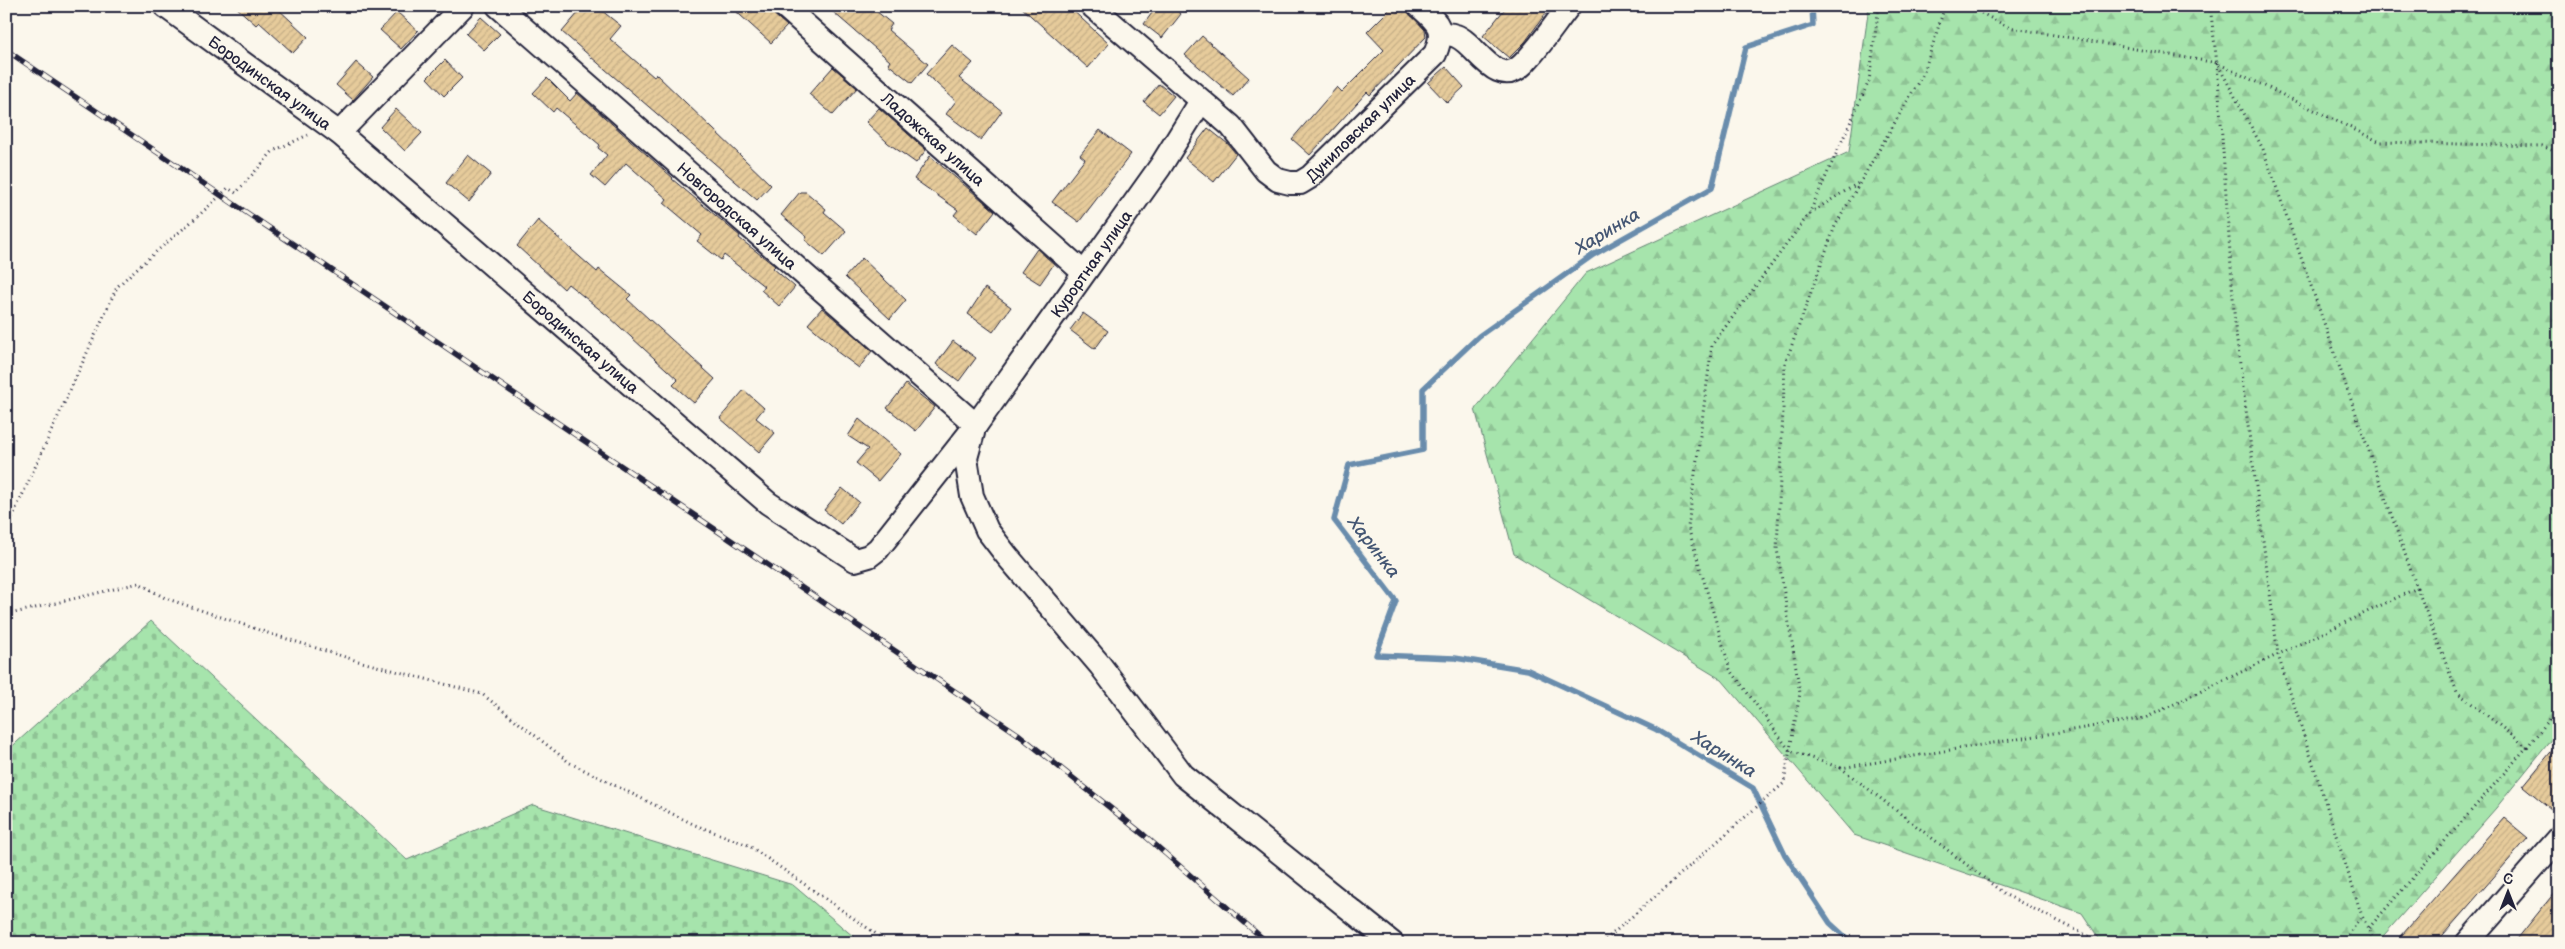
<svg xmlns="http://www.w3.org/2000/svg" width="2565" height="949" viewBox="0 0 2565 949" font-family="'Balsamiq Sans',sans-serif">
	<defs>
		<pattern id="forest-firs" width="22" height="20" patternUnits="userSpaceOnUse" patternTransform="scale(1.25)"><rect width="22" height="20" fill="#a6e4ac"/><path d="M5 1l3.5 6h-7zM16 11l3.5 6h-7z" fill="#8fc395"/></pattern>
		<pattern id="cemetery-stones" width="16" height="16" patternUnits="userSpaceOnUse" patternTransform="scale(1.25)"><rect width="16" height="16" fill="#a6e4ac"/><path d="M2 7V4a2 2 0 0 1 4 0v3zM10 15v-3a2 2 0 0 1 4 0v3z" fill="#8fc395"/></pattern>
		<pattern id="building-hatch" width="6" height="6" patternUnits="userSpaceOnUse" patternTransform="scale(1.25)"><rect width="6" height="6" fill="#e6cb9b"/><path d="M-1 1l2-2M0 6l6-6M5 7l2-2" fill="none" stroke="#c5ae86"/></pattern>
	</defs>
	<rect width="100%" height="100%" fill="#fbf7ec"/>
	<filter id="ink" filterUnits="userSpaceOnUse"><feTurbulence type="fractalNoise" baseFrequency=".02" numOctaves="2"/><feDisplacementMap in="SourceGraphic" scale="10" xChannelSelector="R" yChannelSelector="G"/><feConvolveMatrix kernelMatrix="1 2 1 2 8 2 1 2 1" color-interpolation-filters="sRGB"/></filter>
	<g filter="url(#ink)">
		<polygon fill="url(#forest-firs)" stroke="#648374" points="1869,6 2559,6 2559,730 2496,808 2377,943 2102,943 2082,913 1854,835 1722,680 1514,554 1475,409 1586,273 1849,152"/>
		<polygon fill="url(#cemetery-stones)" stroke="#648374" points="151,621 407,860 533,805 793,885 861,943 6,943 6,752"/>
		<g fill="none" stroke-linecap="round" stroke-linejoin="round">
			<polyline stroke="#698cac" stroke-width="5.5" points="1812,6 1813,25 1746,47 1712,188 1593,255 1479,336 1423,389 1423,450 1349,465 1334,520 1396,601 1376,655 1455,658 1528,670 1655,729 1753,788 1785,855 1830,923 1852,943"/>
		</g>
		<g fill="url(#building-hatch)" stroke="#22223b">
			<polygon points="235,6 275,6 308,37 293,53 259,22 256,25"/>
			<polygon points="584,6 596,6 621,26 610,39 654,77 656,74 771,185 757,200 562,32"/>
			<polygon points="730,6 764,6 787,26 771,43"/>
			<polygon points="826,6 870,6 892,24 888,30 928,64 912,83 888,64 890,61"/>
			<polygon points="1020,6 1068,6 1109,44 1088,68"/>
			<polygon points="1157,6 1171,6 1181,14 1162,38 1144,24"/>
			<polygon points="1393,6 1403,6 1425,30 1426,37 1370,95 1367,92 1310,155 1292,139 1337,87 1342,92 1384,50 1367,32"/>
			<polygon points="1507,6 1551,6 1525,42 1509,58 1483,36"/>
			<polygon points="397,12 418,31 401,49 380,30"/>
			<polygon points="481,17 500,34 484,50 466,34"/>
			<polygon points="1202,36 1249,78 1233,96 1185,55"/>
			<polygon points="952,45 973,63 959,78 1002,111 981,140 946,114 956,101 926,74"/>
			<polygon points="445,60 462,78 444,96 427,78"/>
			<polygon points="356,62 373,77 353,100 336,85"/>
			<polygon points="833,67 857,88 833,115 809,94"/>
			<polygon points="1446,67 1464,87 1447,103 1428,83"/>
			<polygon points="547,78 570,101 577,93 673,178 672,179 740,236 739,238 775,266 773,268 795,287 779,306 761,290 765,287 724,255 721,260 697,241 702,235 664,203 667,199 626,163 605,187 591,175 607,155 598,148 600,145 556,108 553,112 533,93"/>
			<polygon points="1159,84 1174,96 1159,114 1144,102"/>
			<polygon points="879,108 926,150 916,163 888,143 866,122"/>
			<polygon points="396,109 422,133 405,151 380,127"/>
			<polygon points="1208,128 1228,144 1236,154 1214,182 1185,158"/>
			<polygon points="1100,130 1131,154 1079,222 1052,202 1085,159 1080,155"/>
			<polygon points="468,155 491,174 469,202 446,183"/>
			<polygon points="930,156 995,211 977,234 954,215 958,210 914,179"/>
			<polygon points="800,192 806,192 826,209 824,212 846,231 824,256 805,240 807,237 781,215"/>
			<polygon points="538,220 597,272 599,269 631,295 627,299 715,379 694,403 673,385 678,380 608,316 568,284 564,289 517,246"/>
			<polygon points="1037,249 1054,264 1040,284 1021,272"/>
			<polygon points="862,258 906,300 890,319 845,277"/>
			<polygon points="985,288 1011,307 993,332 968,314"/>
			<polygon points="822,308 872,351 859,368 836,351 837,349 808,324"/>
			<polygon points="1083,313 1108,331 1095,349 1070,330"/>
			<polygon points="953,341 976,358 959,381 936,364"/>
			<polygon points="906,384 935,407 916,431 887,408"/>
			<polygon points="744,390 764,408 756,418 775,433 759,452 720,418"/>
			<polygon points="859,419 901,454 878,481 856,463 868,449 848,436"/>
			<polygon points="842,488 859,502 841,524 824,510"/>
			<polygon points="2559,742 2559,800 2551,809 2523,786"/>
			<polygon points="2504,818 2528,838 2436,943 2395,943"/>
			<polygon points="2559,887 2559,943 2514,943"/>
		</g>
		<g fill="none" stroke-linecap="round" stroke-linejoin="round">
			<defs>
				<g id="minor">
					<path id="s1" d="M165 6 339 133 768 503 855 560 869 556 878 549 976 425 1160 167 1201 101"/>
					<path id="s2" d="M498 6 976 425"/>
					<path id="s3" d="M784 6 1083 272"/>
					<path id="s4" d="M1092 6 1231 126 1266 171 1278 180 1290 183H1300L1310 177 1435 54C1446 28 1438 23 1419 6"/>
					<path d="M1440 35C1445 34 1451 34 1456 36 1476 43 1496 91 1523 64 1540 47 1554 25 1569 6"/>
					<polyline points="339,133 463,6"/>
					<polyline points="973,433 966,458 972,496 987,530 1007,556 1100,665 1183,775 1392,943"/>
					<polyline points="2467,943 2559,838"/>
				</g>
			</defs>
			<use href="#minor" stroke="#22223b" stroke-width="26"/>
			<g stroke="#22223b" stroke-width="3" stroke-dasharray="1 4" stroke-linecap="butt">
				<polyline points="1968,6 2008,27 2217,63 2380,142 2542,146 2559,153"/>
				<polyline points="2210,6 2217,63 2263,149 2417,588"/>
				<polyline points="2217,63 2235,326 2278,655 2362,916"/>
				<polyline points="1810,213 1860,182"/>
				<polyline points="6,505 17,508"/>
				<path d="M6 531 117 287C153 252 193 223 228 188L236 193 273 151 308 135"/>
				<polyline points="6,615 139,583 165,598 268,633 358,661 482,694 570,763 695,825 748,845 889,943"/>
				<polyline points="2527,747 2559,708"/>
				<polyline points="1841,768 1790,751 1730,669 1688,527 1712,345 1809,214 1869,81 1879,6"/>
				<polyline points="1602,943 1784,783 1800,693 1777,549 1785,364 1835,226 1924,72 1945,6"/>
				<polyline points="2102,943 2006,895 1841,768 2145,718 2417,588 2457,692 2527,747 2368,929"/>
				<polyline points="2342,943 2362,916 2375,943"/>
			</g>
			<use href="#minor" stroke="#fbf7ec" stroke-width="22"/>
			<defs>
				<polyline id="rail" points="6,50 1018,734 1144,835 1268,943"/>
			</defs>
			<use href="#rail" stroke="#22223b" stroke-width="5.5"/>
			<use href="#rail" stroke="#fbf7ec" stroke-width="4" stroke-dasharray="11" stroke-linecap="butt"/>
		</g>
	</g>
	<g text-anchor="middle" stroke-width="4.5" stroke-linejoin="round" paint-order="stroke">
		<g font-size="16" fill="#22223b" stroke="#fbf7ec">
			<text dy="6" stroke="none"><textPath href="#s1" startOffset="130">Бородинская улица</textPath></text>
			<text dy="6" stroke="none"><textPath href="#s4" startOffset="360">Дуниловская улица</textPath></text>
			<text dy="6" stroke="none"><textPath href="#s3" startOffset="200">Ладожская улица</textPath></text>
			<text dy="6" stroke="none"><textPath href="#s2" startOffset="318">Новгородская улица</textPath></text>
			<text dy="6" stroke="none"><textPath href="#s1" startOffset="1268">Курортная улица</textPath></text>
			<text dy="6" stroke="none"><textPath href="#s1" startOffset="535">Бородинская улица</textPath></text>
		</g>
		<g font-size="18" font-style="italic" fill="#455774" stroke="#fbf7ec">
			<text transform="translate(1607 231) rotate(-31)" y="6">Харинка</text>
			<text transform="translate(1374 547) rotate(52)" y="6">Харинка</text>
			<text transform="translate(1724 754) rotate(32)" y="6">Харинка</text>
		</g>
	</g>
	<rect width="2565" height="949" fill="none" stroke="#fbf7ec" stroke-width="25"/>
	<rect x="12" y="12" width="2540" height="924" fill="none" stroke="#22223b" stroke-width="2" filter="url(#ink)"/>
	<g transform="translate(2508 892)" stroke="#fbf7ec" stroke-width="4" paint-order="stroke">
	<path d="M0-4L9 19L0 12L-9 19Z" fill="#22223b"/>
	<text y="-8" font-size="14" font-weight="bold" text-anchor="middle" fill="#22223b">С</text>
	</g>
</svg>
